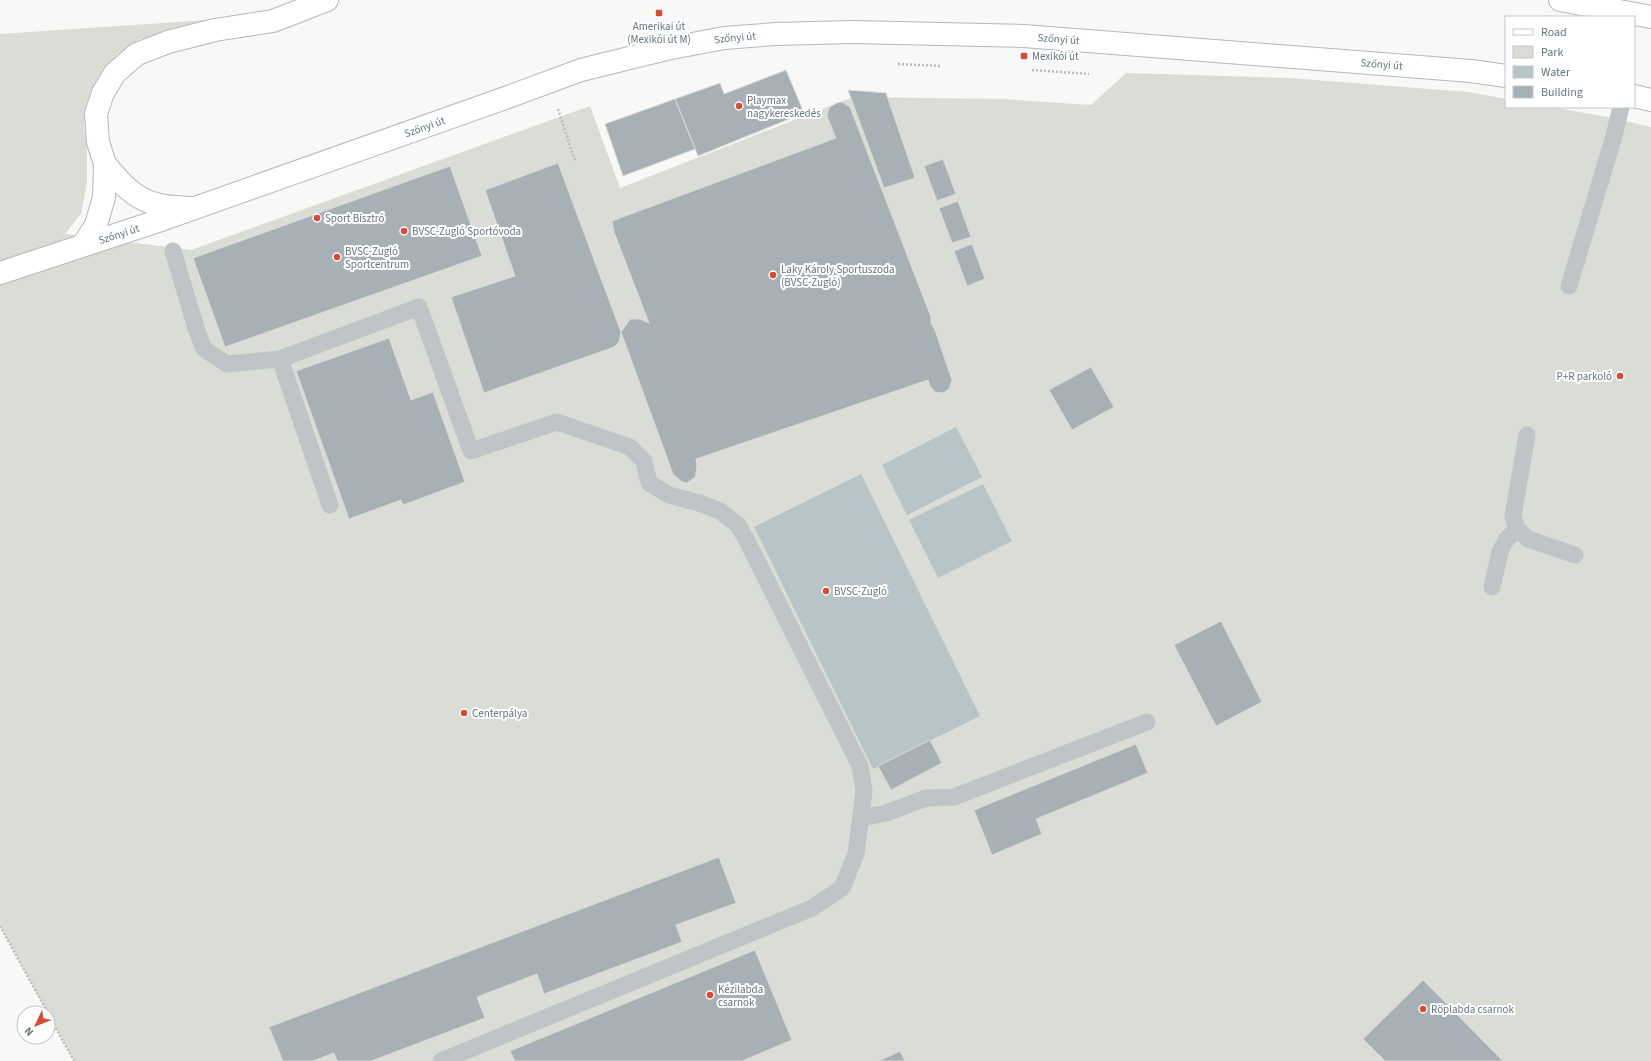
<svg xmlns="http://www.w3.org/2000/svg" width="1651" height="1061" viewBox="0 0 1651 1061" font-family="'Source Sans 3',sans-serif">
	<rect width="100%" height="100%" fill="#f8f8f6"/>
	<polygon fill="#d9ddd5" points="207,20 138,40 116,56 99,76 89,96 84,123 87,150 87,183 81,214 65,234 191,250 590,106 620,188 853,97 1003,99 1091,105 1126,73 1290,78 1468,92 1506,99 1506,107 1552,107 1618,119 1651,127 1651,1061 74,1061 0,926 0,34"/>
	<g fill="#b8c5c8">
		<polygon points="956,427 982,477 907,515 882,465"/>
		<polygon points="861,474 980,716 873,769 754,527"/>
		<polygon points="983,484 1012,541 938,578 909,520"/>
	</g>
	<g fill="#a7b0b5" stroke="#dadad8">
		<polygon points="786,70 804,113 698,156 675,99 720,83 724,94"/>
		<polygon points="848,90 886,93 915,178 884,188"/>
		<polygon points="675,99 695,149 623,176 605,124"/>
		<polygon points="842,102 850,107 931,317 931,323 935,330 952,380 949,389 943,393 935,392 930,386 928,380 696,459 697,467 695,477 687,483 682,482 673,474 621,332 630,319 640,319 649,323 614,232 612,221 836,138 827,116 828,111 830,107 837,103"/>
		<polygon points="943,159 956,194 937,201 924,166"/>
		<polygon points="558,163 621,332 619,342 614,347 484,393 451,297 515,276 485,190"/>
		<polygon points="450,166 482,256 225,347 193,258"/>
		<polygon points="958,201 971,237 952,243 939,208"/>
		<polygon points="972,244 985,279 967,286 954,251"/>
		<polygon points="389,338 411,400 433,392 465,482 403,505 401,500 349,519 296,371"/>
		<polygon points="1091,367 1114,407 1072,430 1049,390"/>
		<polygon points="1221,621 1262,702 1216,726 1174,645"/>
		<polygon points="930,740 942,763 891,790 878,766"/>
		<polygon points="1136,744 1148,773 1036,819 1042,834 992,855 974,810"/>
		<polygon points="719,857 736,903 676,925 682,942 544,994 537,974 477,997 485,1018 371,1061 337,1061 334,1053 313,1061 283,1061 269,1027"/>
		<polygon points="755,950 792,1040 742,1061 515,1061 510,1051"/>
		<polygon points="1423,980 1503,1061 1385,1061 1363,1039"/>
		<polygon points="900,1051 905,1061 879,1061"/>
	</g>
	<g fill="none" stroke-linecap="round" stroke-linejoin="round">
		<defs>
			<g id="secondary">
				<polyline points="1634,96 1651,100"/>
				<path id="s1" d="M0 273 164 219 508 97 581 70 666 49 724 38 776 34 853 32 1024 36 1471 71 1506 76"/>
			</g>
			<g id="primary">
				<polyline points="1560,0 1651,17"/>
				<path d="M105 164C119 181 134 199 156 204 168 208 182 207 194 208"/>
				<polyline points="83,245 96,225 104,197 105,164 98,142 96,114 103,93 115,73 137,54 168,42 215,30 273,21 327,0"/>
			</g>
		</defs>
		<use href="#secondary" stroke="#b2b8bc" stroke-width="24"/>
		<use href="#primary" stroke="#b3b9bc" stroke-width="24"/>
		<g stroke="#babdbf" stroke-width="2.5" stroke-dasharray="2 2" stroke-linecap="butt">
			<polyline points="898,64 940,66"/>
			<polyline points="1032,70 1089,74"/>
			<polyline points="558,109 575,161"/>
			<polyline points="0,926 48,1013"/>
			<polyline points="48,1014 74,1061"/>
		</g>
		<g stroke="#bfc4c7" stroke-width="17">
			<polyline points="173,251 196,328 204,349 227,364 280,359"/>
			<polyline points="1569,286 1614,136 1621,107"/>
			<polyline points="1527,435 1513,516 1517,529 1528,539 1575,555"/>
			<polyline points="330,505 280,359 419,307 471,451 557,422 630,447 644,461 649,483 669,495 699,503 720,511 738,525 747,541 860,766 864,791 856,854 842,888 812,908 441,1061"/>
			<polyline points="1492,587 1500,552 1506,540 1517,529"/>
			<polyline points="861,818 886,813 926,798 954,797 1147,722"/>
		</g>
		<use href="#secondary" stroke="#fff" stroke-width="22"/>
		<use href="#primary" stroke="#fff" stroke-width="22"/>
	</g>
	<g fill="#da4b34" stroke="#fff" stroke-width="1.5">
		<rect x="655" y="9" width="8" height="8" rx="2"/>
		<rect x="1020" y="52" width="8" height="8" rx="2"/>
		<circle cx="739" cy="106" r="4"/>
		<circle cx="317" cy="218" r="4"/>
		<circle cx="404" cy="231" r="4"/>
		<circle cx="337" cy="257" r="4"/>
		<circle cx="773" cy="275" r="4"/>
		<circle cx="1620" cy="376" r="4"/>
		<circle cx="826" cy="591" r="4"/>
		<circle cx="464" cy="713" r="4"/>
		<circle cx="710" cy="995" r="4"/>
		<circle cx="1423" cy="1009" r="4"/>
	</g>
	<g text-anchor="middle" stroke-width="4" stroke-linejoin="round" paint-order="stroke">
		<g font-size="11" fill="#65767f" stroke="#fff" text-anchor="start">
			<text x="659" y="30" text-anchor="middle">Amerikai út<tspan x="659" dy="13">(Mexikói út M)</tspan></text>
			<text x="1032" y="60">Mexikói út</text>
			<text x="747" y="104">Playmax<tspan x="747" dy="13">nagykereskedés</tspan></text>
			<text x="325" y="222">Sport Bisztró</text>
			<text x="412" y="235">BVSC-Zugló Sportóvoda</text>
			<text x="345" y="255">BVSC-Zugló<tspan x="345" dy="13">Sportcentrum</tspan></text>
			<text x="781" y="273">Laky Károly Sportuszoda<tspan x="781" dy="13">(BVSC-Zugló)</tspan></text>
			<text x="1612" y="380" text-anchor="end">P+R parkoló</text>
			<text x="834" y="595">BVSC-Zugló</text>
			<text x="472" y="717">Centerpálya</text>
			<text x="718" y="993">Kézilabda<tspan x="718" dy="13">csarnok</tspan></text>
			<text x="1431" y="1013">Röplabda csarnok</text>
		</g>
		<g font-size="11" fill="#65767f" stroke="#fff">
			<text dy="4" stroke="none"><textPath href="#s1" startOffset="773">Szőnyi út</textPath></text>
			<text dy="4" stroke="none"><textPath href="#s1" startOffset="1097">Szőnyi út</textPath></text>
			<text dy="4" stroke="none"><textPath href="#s1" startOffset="1421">Szőnyi út</textPath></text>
			<text dy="4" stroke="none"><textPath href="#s1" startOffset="449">Szőnyi út</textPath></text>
			<text dy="4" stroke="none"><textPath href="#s1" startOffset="125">Szőnyi út</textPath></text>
		</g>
	</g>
	<rect x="1505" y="16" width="130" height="92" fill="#ffffff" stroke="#c1c8cc"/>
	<rect x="1513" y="29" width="20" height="6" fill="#ffffff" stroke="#c1c8cc"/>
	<text x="1541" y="36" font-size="12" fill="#65767f">Road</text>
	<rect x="1513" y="46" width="20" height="12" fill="#d9ddd5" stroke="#c1c8cc"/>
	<text x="1541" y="56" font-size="12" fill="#65767f">Park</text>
	<rect x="1513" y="66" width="20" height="12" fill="#b8c5c8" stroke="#c1c8cc"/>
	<text x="1541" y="76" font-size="12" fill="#65767f">Water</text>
	<rect x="1513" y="86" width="20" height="12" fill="#a7b0b5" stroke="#c1c8cc"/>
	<text x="1541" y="96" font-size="12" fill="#65767f">Building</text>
	<g transform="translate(36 1025) rotate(227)"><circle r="19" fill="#ffffff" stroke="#c1c8cc"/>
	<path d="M0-3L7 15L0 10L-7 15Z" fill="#da4b34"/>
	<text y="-6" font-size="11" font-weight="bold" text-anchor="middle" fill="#65767f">N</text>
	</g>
</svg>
